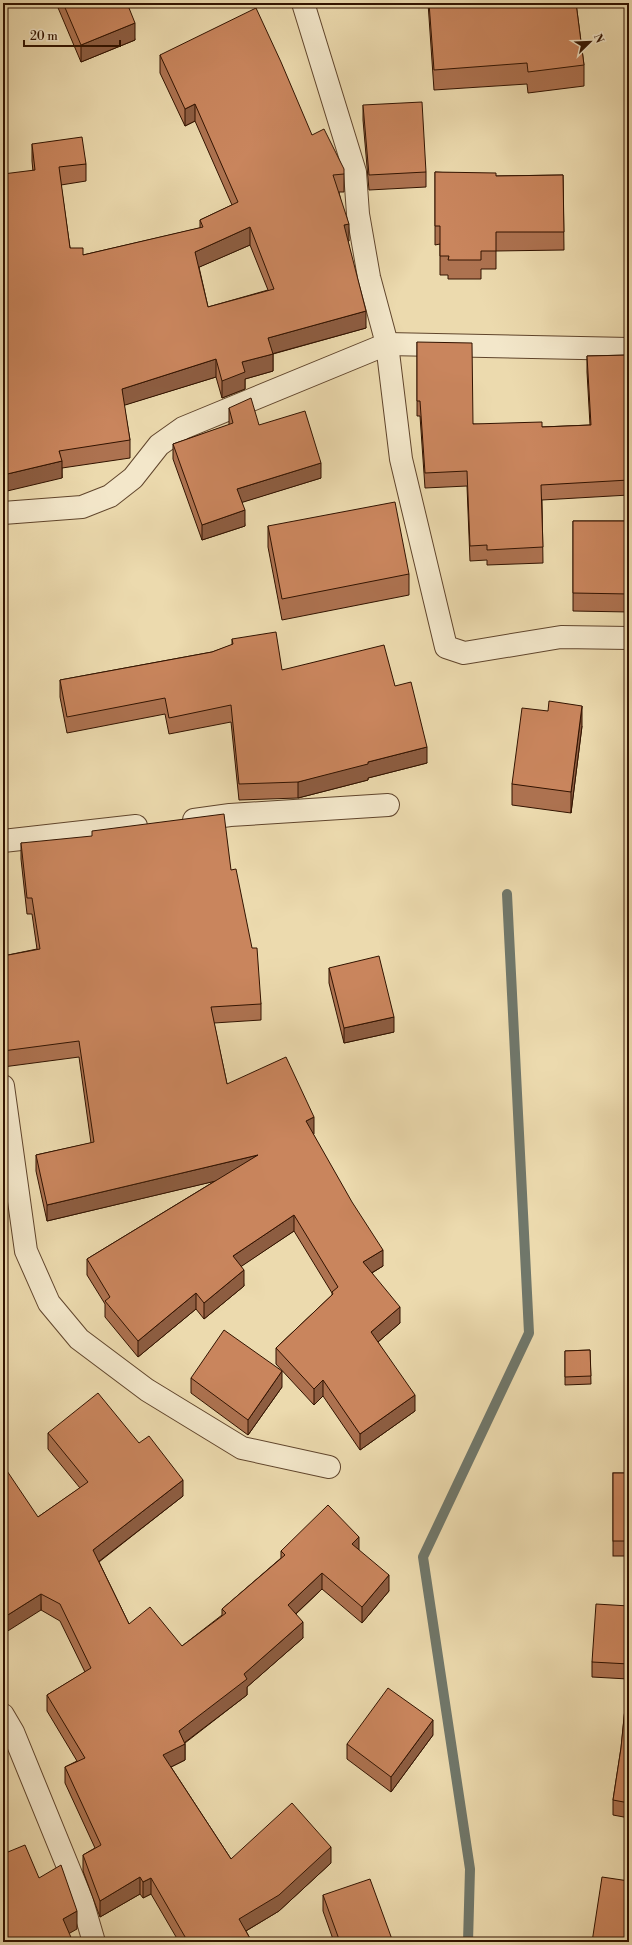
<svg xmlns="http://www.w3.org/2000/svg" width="632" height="1945" viewBox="0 0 632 1945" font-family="'Libre Bodoni',serif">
	<rect width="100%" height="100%" fill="#ecdaae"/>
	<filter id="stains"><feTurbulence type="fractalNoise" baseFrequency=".005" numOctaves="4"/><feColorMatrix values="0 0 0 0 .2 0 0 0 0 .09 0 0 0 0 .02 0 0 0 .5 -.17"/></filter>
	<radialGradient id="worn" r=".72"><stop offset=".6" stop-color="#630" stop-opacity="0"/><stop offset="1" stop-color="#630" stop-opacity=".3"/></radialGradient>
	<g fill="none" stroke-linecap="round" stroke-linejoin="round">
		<polyline stroke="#70776a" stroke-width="10" points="468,1942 470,1869 423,1557 529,1333 507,894"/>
		<defs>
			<g id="street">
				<polyline points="303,3 355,172 358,214 369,277 387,344 401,459 446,647 464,653 561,637 629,638"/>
				<polyline points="3,513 82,507 110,496 133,478 159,445 183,428 387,344 629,349"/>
				<polyline points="194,820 230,815 388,805"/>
				<polyline points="3,841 136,826"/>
				<polyline points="3,1086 26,1251 49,1303 79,1339 147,1390 242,1448 329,1467"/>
				<polyline points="3,1715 13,1732 82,1901 94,1942"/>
			</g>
		</defs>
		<use href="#street" stroke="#60452c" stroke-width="24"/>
		<use href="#street" stroke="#f3e7ca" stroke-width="22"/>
	</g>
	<g fill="#ad7250" stroke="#321300" fill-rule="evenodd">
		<polygon points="56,3 127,3 135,40 81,62"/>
		<polygon points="428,3 576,3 584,65 584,86 528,93 527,84 434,90"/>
		<path d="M160 55 312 135 344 174V192H339L349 241H348L366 328 273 354V371L245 379V389L222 398 216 377 124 405 130 440V458L62 468V478L32 161V144L86 164V181L61 185 70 248 83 255 200 228V220L232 205 195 121 185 126 160 73ZM250 245 268 290 208 307 199 267Z"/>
		<polygon points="363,105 426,172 426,187 369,190 363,120"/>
		<polygon points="435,172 496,176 563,175 564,250 496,251 496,269 481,269 481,279 448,279 448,275 440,275 440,244 435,245"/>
		<polygon points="629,237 629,318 627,318"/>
		<polygon points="417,342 473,424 542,427 590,425 587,372 587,356 629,355 629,495 542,500 543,563 487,565 487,560 470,561 467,486 425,488 420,416 417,416"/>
		<polygon points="229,408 259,425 321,478 242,502 245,526 202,540 173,459 173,444 229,425"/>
		<polygon points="573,521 629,521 629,612 573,611"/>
		<polygon points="268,526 409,574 409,595 282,620 268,547"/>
		<polygon points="232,639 282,670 395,686 427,763 368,778 368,780 298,798 239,800 231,722 169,734 165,714 67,733 60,697 60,680 212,652 232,645"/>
		<polygon points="548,711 582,726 571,813 512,805 512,784"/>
		<polygon points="21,843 231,870 261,1004 261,1020 214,1023 227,1084 314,1134 313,1134 383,1266 372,1273 400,1323 378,1342 415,1411 360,1450 323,1396 314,1405 276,1364 276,1348 332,1295 332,1293 294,1231 241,1266 244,1286 204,1319 196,1309 138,1357 105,1317 105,1304 87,1275 87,1259 215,1181 47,1221 36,1171 36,1155 91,1143 79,1057 3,1067 3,956 37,949 32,914 27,914 21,859"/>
		<polygon points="329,968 394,1032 344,1043 329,983"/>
		<polygon points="590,1350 591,1384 565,1385 565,1351"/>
		<polygon points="191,1378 282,1387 248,1435 191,1393"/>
		<polygon points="48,1433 139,1443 183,1496 99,1562 129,1624 182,1646 222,1615 222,1609 281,1558 281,1551 359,1550 389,1591 362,1623 322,1589 296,1614 303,1638 247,1687 247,1695 185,1743 185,1760 171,1767 231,1859 331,1863 279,1911 246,1931 252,1942 179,1942 151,1894 143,1898 140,1894 100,1917 83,1871 83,1855 95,1848 65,1783 65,1767 77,1761 47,1711 47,1695 85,1672 60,1621 41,1610 38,1517 80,1488 48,1449"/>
		<rect x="613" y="1473" width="16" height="83"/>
		<polygon points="629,1606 629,1818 613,1815 613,1800 621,1748 628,1679 592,1677 592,1662"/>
		<polygon points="433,1735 391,1792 347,1759 347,1744"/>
		<polygon points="323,1895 393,1942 334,1942 323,1911"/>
	</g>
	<g fill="#8d5d41" stroke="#321300">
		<polygon points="135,23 135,40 81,62 81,45"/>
		<polygon points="195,104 195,121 185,126 185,109"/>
		<polygon points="349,224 349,241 344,243 344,225"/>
		<polygon points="250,227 250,245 195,269 195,252"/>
		<polygon points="366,311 366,328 268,355 268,338"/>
		<polygon points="273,354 273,371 245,379 245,389 222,398 222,381 242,362"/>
		<polygon points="216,359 216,377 122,406 122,389"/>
		<polygon points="62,461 62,478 3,492 3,475"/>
		<polygon points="321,463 321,478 237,504 237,489"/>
		<polygon points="245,510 245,526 202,540 202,525"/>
		<polygon points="582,706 582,726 571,813 571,792"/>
		<polygon points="427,747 427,763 368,778 368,780 298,798 298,782 368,762"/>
		<polygon points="394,1017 394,1032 344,1043 344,1028"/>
		<polygon points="314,1117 314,1134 306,1137 306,1121"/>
		<polygon points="258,1155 258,1171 47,1221 47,1205"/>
		<polygon points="5,1176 5,1192 3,1193 3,1177"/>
		<polygon points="294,1215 294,1231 233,1272 233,1256"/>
		<polygon points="383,1250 383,1266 363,1278 363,1262"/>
		<polygon points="244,1270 244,1286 204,1319 204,1303"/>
		<polygon points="196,1293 196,1309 138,1357 138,1341"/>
		<polygon points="400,1307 400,1323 371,1348 371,1332"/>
		<polygon points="282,1371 282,1387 248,1435 248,1420"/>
		<polygon points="323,1380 323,1396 314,1405 314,1389"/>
		<polygon points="415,1395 415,1411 360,1450 360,1434"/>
		<polygon points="183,1480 183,1496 93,1566 93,1550"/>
		<polygon points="359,1537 359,1553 352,1544"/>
		<polygon points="322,1573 322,1589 288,1621 288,1605"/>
		<polygon points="389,1575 389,1591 362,1623 362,1607"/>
		<polygon points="41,1594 41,1610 3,1634 3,1618"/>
		<polygon points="303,1622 303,1638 247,1687 247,1695 180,1746 185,1744 185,1760 163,1771 163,1755 179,1731"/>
		<polygon points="433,1720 433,1735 391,1792 391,1777"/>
		<polygon points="331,1847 331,1863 279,1911 239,1935 239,1919"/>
		<polygon points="140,1877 140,1894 100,1917 100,1901"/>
		<polygon points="151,1878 151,1894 143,1898 143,1882"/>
		<polygon points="77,1911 77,1929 63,1937 63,1919"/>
	</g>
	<g fill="#c9855d" stroke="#321300" fill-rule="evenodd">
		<polygon points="63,3 127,3 135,23 81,45"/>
		<polygon points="429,3 576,3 584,65 528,72 527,63 434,70"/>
		<path d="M256 8 281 62 312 135 324 129 344 169V174L333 175 349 224 344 225 366 311 268 338 273 354 242 362 245 372 222 381 216 359 122 389 130 440 59 451 62 461 3 475V174L35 170 32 144 82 137 86 164 59 167 70 248H83V255L203 227 200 220 238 202 195 104 185 109 160 55ZM250 227 274 289 208 307 195 252Z"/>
		<polygon points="422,102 426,172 369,175 363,105"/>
		<polygon points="435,172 496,173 496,176 563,175 564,232 496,232 496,251 481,251 481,260 448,260 449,256 440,256 440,226 435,226"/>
		<polygon points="629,237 629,303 627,303"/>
		<polygon points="417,342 472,343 473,424 542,422 542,427 591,425 587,356 629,355 629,480 541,485 543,547 487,550 487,545 470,546 467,471 425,473 420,401 417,401"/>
		<polygon points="251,398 259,425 305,411 321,463 237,489 245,510 202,525 173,444 233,423 229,408"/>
		<polygon points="395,502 409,574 282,599 268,526"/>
		<polygon points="573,521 629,521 629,594 573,593"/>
		<polygon points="276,632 282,670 384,645 395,686 411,682 427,747 368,762 368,764 298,782 239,784 231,705 169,718 165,698 67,717 60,680 212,652 233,644 232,639"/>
		<polygon points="549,701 582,706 571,792 512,784 522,708 548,711"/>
		<polygon points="224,814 231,870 236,869 252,948 257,948 261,1004 211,1007 227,1084 286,1057 314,1117 306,1121 352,1202 383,1250 363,1262 400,1307 371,1332 415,1395 360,1434 323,1380 314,1389 276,1348 333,1294 332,1292 338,1287 294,1215 233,1256 244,1270 204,1303 196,1293 138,1341 105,1301 110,1297 87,1259 258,1155 47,1205 36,1155 94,1142 79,1041 3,1051 3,956 40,949 32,898 27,898 21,843 92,836 92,831"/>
		<polygon points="379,956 394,1017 344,1028 329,968"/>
		<polygon points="3,1160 5,1176 3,1177"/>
		<polygon points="224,1330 282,1371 248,1420 191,1378"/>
		<polygon points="590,1350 591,1376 565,1377 565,1351"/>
		<polygon points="98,1393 139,1443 149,1436 183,1480 93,1550 129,1624 150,1607 182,1646 226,1613 222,1609 285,1555 281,1551 328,1505 359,1537 352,1544 389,1575 362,1607 322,1573 288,1605 303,1622 244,1674 247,1679 179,1731 185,1744 163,1755 231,1859 292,1803 331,1847 279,1895 239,1919 252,1942 188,1942 151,1878 143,1882 140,1877 100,1901 83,1855 101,1845 65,1767 85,1758 47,1695 91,1668 60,1604 41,1594 3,1618 3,1465 38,1517 88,1482 48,1433"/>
		<rect x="613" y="1473" width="16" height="68"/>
		<polygon points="596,1604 629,1606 629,1664 592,1662"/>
		<polygon points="629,1667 629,1803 613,1800 621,1748"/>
		<polygon points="388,1688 433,1720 391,1777 347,1744"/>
		<polygon points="25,1845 39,1878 61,1865 77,1911 63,1919 73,1942 3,1942 3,1854"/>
		<polygon points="602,1877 629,1881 629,1942 592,1942"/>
		<polygon points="370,1879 393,1942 340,1942 323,1895"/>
	</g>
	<rect width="632" height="1945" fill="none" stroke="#ecdaae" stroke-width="16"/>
	<rect x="4" y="4" width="624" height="1937" fill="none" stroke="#321300" stroke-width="2"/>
	<rect x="8" y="8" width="616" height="1929" fill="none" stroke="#321300"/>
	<g transform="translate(590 42) rotate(67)" stroke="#f3e7ca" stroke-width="3" paint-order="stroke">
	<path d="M0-3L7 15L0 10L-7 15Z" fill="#321300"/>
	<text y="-6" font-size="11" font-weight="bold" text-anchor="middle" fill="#321300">N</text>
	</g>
	<path d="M24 40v6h96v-6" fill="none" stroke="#321300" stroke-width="2"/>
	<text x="30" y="40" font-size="12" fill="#321300" stroke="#f3e7ca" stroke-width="3" paint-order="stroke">20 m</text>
	<rect width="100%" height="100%" filter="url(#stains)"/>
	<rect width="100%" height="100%" fill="url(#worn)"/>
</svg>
